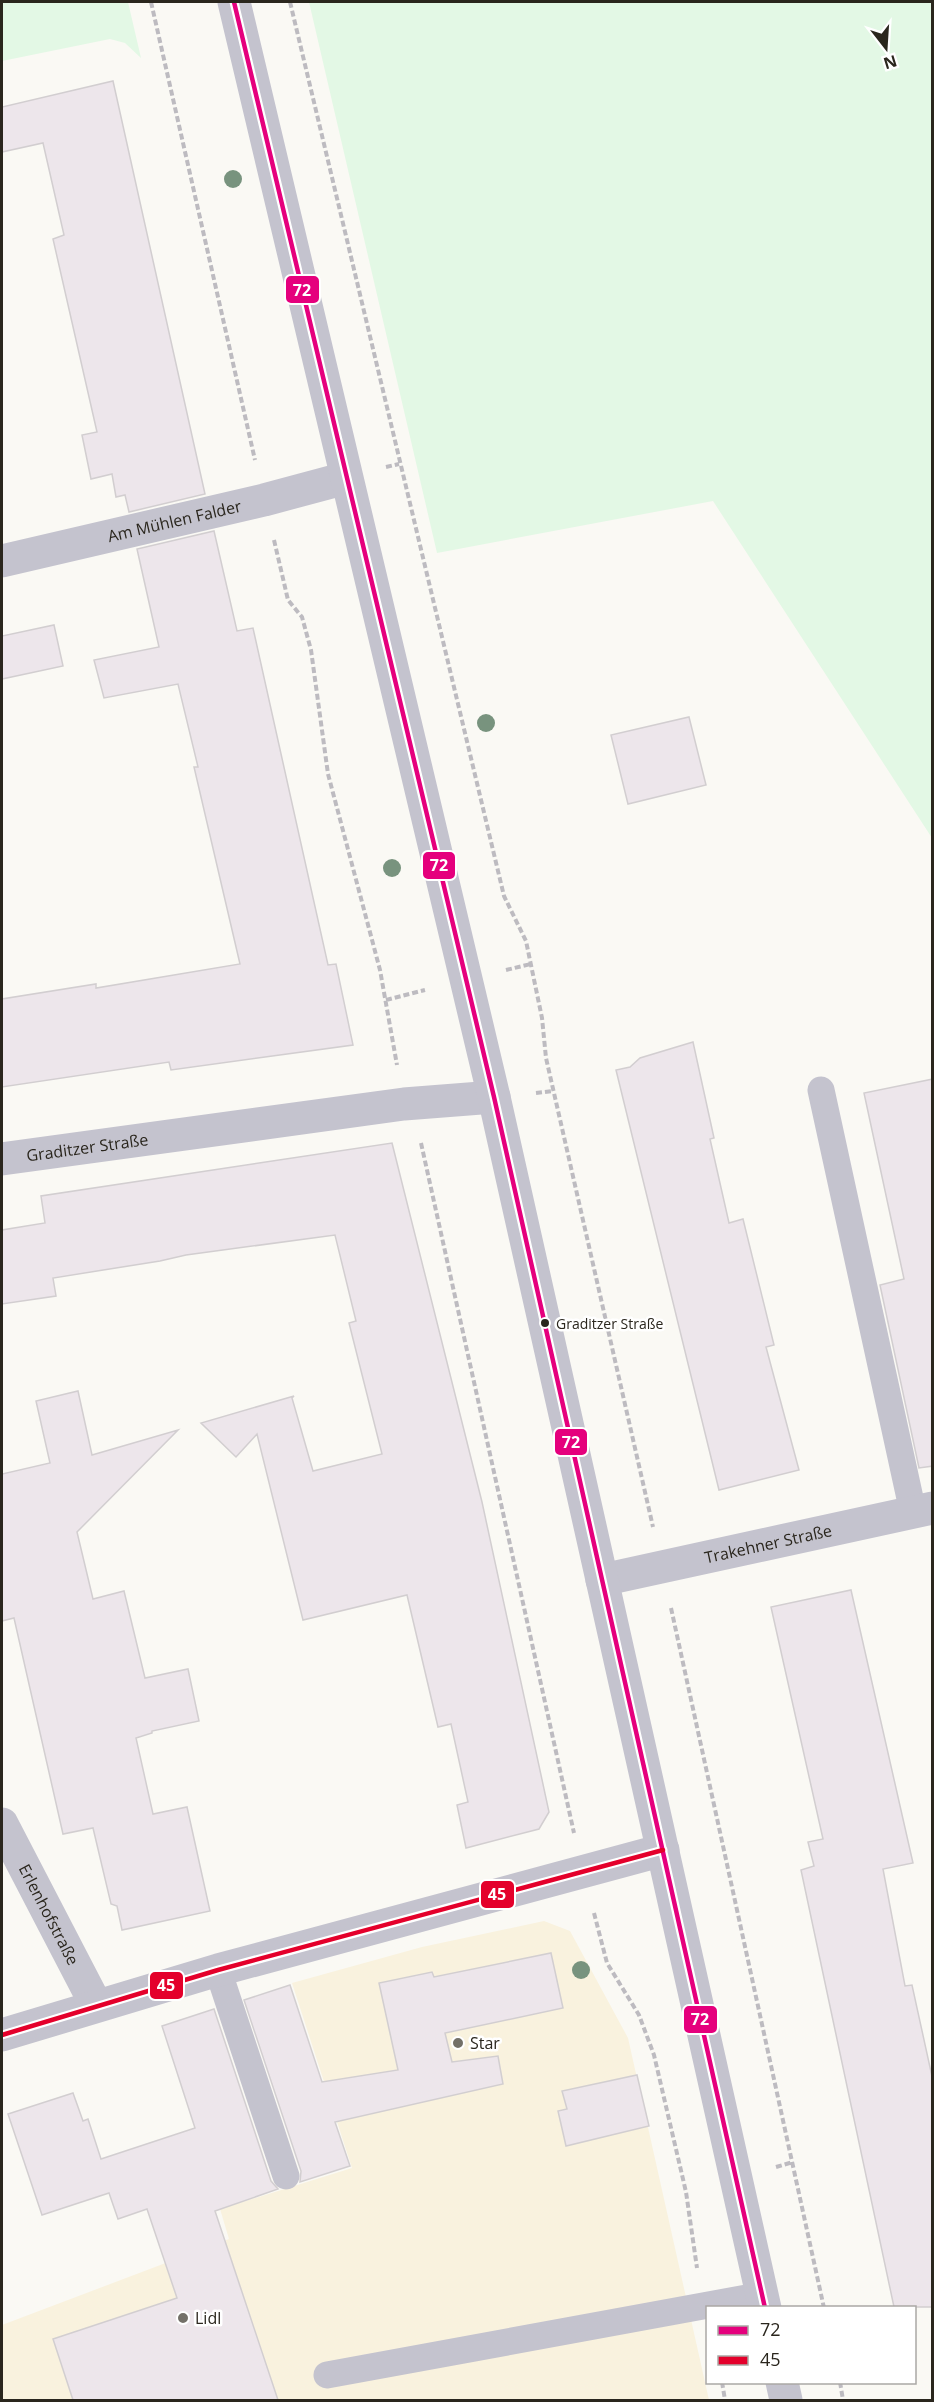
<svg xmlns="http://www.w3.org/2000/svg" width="934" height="2402" font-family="'Open Sans',sans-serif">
<rect width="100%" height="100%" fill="#faf9f4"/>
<path fill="#f9f2de" d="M 544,1921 L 570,1931 L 628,2038 L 709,2400 L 2,2400 L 2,2325 L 229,2239 L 220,2209 L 352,2168 L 292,1983 L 422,1947 Z"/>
<path fill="#e3f8e5" d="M 2,2 L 128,2 L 141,58 L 125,43 L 110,39 L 2,61 Z
M 309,2 L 932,2 L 932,838 L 713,501 L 437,553 Z"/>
<path fill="#ede6eb" stroke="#d2ced0" stroke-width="1.5" d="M 113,81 L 205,494 L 129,512 L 125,495 L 116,497 L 112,474 L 91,479 L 82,435 L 97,432 L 53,239 L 64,235 L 43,143 L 2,152 L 2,107 Z
M 214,531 L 237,631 L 253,628 L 328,965 L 336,964 L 353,1045 L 171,1070 L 169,1062 L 2,1087 L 2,999 L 96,984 L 96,988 L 240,964 L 194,767 L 198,767 L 178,684 L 104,698 L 94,660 L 159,647 L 137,549 Z
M 54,625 L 63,666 L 2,679 L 2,636 Z
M 689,717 L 706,785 L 628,804 L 611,735 Z
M 693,1042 L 714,1138 L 710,1139 L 729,1223 L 743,1219 L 774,1345 L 766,1347 L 799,1470 L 719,1490 L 616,1070 L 630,1067 L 640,1058 Z
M 933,1079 L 933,1466 L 919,1468 L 880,1285 L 904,1279 L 864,1093 Z
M 392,1143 L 482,1502 L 549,1812 L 539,1829 L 466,1848 L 457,1805 L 468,1802 L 451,1724 L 438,1727 L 407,1595 L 303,1620 L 257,1434 L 236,1457 L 201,1423 L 294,1396 L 292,1398 L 313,1471 L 382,1454 L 349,1323 L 356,1321 L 335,1235 L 186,1255 L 160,1261 L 53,1278 L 56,1296 L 2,1304 L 2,1230 L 45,1223 L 41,1196 Z
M 78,1391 L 92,1455 L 178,1430 L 77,1532 L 93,1599 L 124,1591 L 145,1678 L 188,1669 L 199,1721 L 152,1731 L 152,1733 L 136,1738 L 153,1814 L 187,1807 L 210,1911 L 122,1930 L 117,1906 L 111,1904 L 93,1828 L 63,1834 L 14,1618 L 2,1621 L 2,1474 L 50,1463 L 36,1401 Z
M 851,1590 L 913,1863 L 883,1869 L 905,1986 L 912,1985 L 933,2081 L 933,2307 L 894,2307 L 801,1870 L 814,1866 L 808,1842 L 823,1839 L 771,1607 Z
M 551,1953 L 563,2008 L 445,2033 L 452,2062 L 498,2056 L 503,2084 L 335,2122 L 350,2166 L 300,2182 L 301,2171 L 244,2000 L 290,1985 L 322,2082 L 398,2070 L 379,1983 L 432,1972 L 434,1977 Z
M 214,2009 L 271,2181 L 278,2189 L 215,2211 L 278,2400 L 73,2400 L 53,2339 L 177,2298 L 147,2209 L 118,2219 L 109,2193 L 42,2215 L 8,2114 L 73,2093 L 83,2121 L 88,2119 L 101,2159 L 195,2128 L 162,2026 Z
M 637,2075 L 649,2126 L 566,2146 L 558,2111 L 567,2109 L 562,2091 Z"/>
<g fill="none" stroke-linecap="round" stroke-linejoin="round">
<path stroke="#bdbbc0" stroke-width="4" stroke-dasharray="6 3" stroke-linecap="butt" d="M 151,2 L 255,460
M 290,2 L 504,896 L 526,941 L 542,1018 L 546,1058 L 653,1527
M 386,467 L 399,464
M 274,540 L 288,600 L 302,617 L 311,650 L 328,774 L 380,970 L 397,1065
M 506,970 L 531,964
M 386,1000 L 425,990
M 536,1093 L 553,1091
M 421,1143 L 574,1833
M 671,1608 L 824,2308
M 594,1913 L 607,1963 L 639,2015 L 654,2055 L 686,2192 L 697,2268
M 776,2167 L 793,2162
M 722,2382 L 725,2400
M 840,2382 L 843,2400"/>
<path stroke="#c4c3ce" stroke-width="27" d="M 821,1090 L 913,1512
M 218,1970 L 286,2176
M 327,2375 L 763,2295"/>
<g stroke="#c4c3ce" stroke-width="33">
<path id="s1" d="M 2,561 L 264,500 L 346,478"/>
<path id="s2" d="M 2,1159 L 404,1104 L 494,1097"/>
<path id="s3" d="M 602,1580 L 932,1508"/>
<path id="s4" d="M 2,1824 L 96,2005"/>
<path d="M 2,2035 L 218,1970 L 663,1850"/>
</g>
<path stroke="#c4c3ce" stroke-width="33" d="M 234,2 L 494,1097 L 765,2308
M 782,2382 L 786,2400"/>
<defs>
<path id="bus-1" d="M 234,2 L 494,1097 L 765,2308"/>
<path id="bus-2" d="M 2,2035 L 218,1970 L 663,1850"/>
</defs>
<use href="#bus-1" stroke="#fff" stroke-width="9"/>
<use href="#bus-2" stroke="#fff" stroke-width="9"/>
<use href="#bus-1" stroke="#e5007d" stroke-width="4.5"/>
<use href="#bus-2" stroke="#e4002b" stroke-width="4.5"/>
</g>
<g fill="#78937e">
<circle cx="233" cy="179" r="9"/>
<circle cx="486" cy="723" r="9"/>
<circle cx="392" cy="868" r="9"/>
<circle cx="581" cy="1970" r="9"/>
</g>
<circle fill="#2a261d" stroke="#fff" stroke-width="2" cx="545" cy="1323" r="5"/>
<g fill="#737068" stroke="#fff" stroke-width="2">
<circle cx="458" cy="2043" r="6"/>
<circle cx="183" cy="2318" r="6"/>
</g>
<g text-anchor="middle" stroke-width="5" stroke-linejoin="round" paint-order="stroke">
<g font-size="14" fill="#2a261d" stroke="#fff" text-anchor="start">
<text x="556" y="1329">Graditzer Straße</text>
</g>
<g font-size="16" fill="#2a261d" stroke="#fff">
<text dy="6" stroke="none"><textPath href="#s1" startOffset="177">Am Mühlen Falder</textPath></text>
<text dy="6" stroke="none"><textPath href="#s2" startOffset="86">Graditzer Straße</textPath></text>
<text dy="6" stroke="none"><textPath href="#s3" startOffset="170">Trakehner Straße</textPath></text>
<text dy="6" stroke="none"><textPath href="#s4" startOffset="102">Erlenhofstraße</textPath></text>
</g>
<g font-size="16" fill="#2a261d" stroke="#fff" text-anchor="start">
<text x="470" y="2049">Star</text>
<text x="195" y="2324">Lidl</text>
</g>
</g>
<g stroke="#fff" stroke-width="2">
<rect x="285" y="275" width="35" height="29" rx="6" fill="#e5007d"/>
<rect x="422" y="851" width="34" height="29" rx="6" fill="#e5007d"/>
<rect x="554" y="1428" width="34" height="28" rx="6" fill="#e5007d"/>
<rect x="480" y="1880" width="35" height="29" rx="6" fill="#e4002b"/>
<rect x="149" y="1971" width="35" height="29" rx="6" fill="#e4002b"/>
<rect x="683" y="2005" width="35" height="29" rx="6" fill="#e5007d"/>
</g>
<g font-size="16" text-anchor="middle" font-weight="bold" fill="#fff">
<text x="302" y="296">72</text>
<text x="439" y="871">72</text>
<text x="571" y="1448">72</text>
<text x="497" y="1900">45</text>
<text x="166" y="1991">45</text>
<text x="700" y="2025">72</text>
</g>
<rect width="934" height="2402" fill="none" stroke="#2a261d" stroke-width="6"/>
<rect x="706" y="2306" width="210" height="78" fill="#ffffff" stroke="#aaa8a5" stroke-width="1.5"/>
<rect x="718" y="2326" width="30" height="9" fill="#e5007d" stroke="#aaa8a5" stroke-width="1.5"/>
<text x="760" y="2336" font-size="18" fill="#2a261d">72</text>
<rect x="718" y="2356" width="30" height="9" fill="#e4002b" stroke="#aaa8a5" stroke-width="1.5"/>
<text x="760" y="2366" font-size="18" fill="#2a261d">45</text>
<g transform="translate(886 48) rotate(163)" stroke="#ffffff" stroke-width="4.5" paint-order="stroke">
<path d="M0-4.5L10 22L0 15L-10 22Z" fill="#2a261d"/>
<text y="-9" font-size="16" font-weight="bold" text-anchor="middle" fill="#2a261d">N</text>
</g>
</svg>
